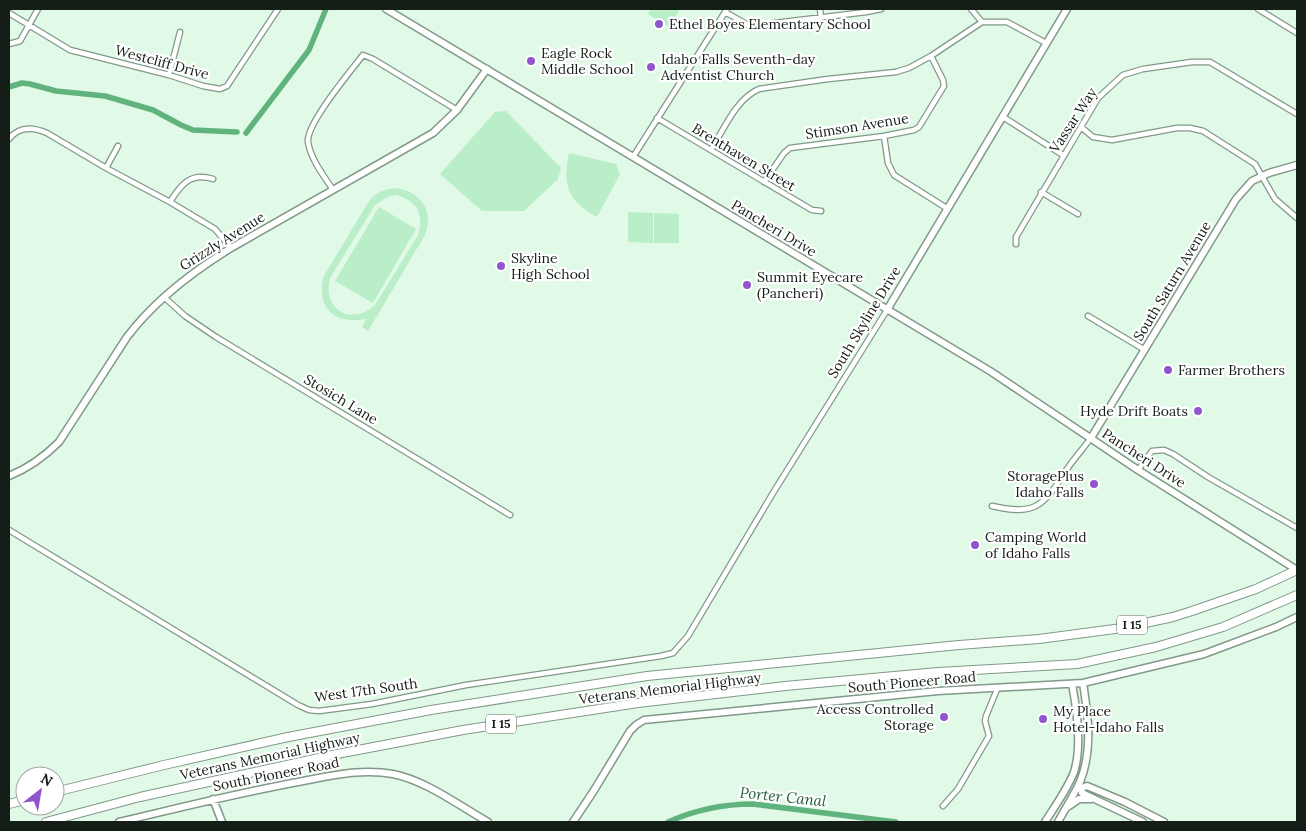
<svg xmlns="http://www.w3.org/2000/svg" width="1306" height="831" font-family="Lora,serif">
<rect width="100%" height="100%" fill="#e1f9e7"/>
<path fill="#b9eec8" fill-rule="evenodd" d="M 651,9 L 680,9 L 669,27 L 648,14 Z
M 506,111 L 561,168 L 558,179 L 524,211 L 482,211 L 440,174 L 495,112 Z
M 569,153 L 616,164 L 620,174 L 597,217 C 568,201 562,185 569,153 Z
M 397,188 C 422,193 434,211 425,235 L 368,331 L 362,327 L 366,319 C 335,325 315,308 324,276 L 369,201 C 377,192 384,189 397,188 ZM 397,195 C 418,202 424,214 418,235 L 375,305 C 351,327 322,309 330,278 L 375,205 L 389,196 Z
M 379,207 L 416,229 L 373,303 L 335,281 Z
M 628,212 L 653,213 L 653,243 L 628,242 Z
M 654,213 L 679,214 L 679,243 L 654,243 Z"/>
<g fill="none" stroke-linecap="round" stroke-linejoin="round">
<path stroke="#61b37d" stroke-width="5.5" d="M 9,87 L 22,83 L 30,84 L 56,91 L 105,96 L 153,110 L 181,125 L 193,130 L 237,132
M 246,133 L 309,50 L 326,9
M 668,822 C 695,810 724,804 753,804 L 896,822"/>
<defs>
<path id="street" d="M 820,9 L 821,18
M 971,9 L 982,22 L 1007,22 L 1046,43
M 1258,9 L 1297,33
M 725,12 L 748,25 L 758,25 L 866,12 L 881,9
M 9,13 L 70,50 L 169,75 L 203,86 L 220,89 L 227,86 L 278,9
M 9,44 L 20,41 L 38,9
M 169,75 L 180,32
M 1003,117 L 1063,155
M 657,118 L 812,210 L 821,211
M 1081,127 L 1093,137 L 1112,140 L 1177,128 L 1190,128 L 1203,131 L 1255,164 L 1275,199 L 1297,218
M 884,136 L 888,163 L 894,175 L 948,209
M 9,139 C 19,126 33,127 47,133 L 106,168 L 170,202 L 215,229 L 231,248
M 711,150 C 724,129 736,99 759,89 L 828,79 L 896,72 L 909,68 L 931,56 L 982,22
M 633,157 L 727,9
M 106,168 L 118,146
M 764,182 L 784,153 L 790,148 L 884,136 L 914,130 L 919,127 L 944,86 L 943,80 L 931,56
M 333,190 C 324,176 311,160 308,142 C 306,124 350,72 363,55 L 373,59 L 457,110
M 1041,192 L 1078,214
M 170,202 C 181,184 191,172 213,179
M 1016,244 L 1016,237 L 1098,98 L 1123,75 L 1143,69 L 1192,62 L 1210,62 L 1297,114
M 164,297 L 185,316 L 216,337 L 510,515
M 1088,316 L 1145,350
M 1138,470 L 1152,451 L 1164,450 L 1173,454 L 1208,477 L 1297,528
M 992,506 C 1031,515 1042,509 1063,475 C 1071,462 1082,450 1091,438
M 9,530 L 298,705 L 309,710 L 319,711 L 372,704 L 466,685 L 661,656 L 673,653 L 688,636 L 773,493 L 887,310
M 943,806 L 958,789 L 989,736 L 985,721 L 986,716 L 998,687"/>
<path id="secondary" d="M 386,9 L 990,371 L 1138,470 L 1297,570
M 887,310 L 1067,9
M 1091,438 L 1236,199 L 1252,181 L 1269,173 L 1297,165
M 9,476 C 29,468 44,457 59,442 L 127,337 C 155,300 192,272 231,248 L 433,133 L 457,110 L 487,69
M 1078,786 L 1081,788 L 1082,793 L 1143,822
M 1081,788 L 1087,786 L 1125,802 L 1164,822
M 213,799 L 222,822
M 1069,806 L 1079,799 L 1091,799
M 119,822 C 179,808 238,793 298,782 C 330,776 361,768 393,774 C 427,781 458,805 488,822
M 573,822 L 593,792 L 630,731 L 636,725 L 644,720 L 938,691 L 1083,683 L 1204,654 L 1276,627 L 1297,617
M 1045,822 C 1055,806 1067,790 1074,772 C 1082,747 1077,710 1072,684
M 1058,822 C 1065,809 1074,795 1080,782 C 1093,750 1088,715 1083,683"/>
<path id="highway" d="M 55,792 L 164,765 L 288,737 L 431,710 L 647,676 L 959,645 L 1039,639 L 1122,628 L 1173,617 L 1192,611 L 1256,589 L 1297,570
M 9,804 L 25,800
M 46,822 L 140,797 L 337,754 L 463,730 L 638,703 L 785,686 L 938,672 L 1077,664 L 1156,647 L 1223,627 L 1297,595"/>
</defs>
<use href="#street" stroke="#829888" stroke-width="7"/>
<use href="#secondary" stroke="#829888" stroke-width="9"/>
<use href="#highway" stroke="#829888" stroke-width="10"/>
<use href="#street" stroke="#fff" stroke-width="4.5"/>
<use href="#secondary" stroke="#fff" stroke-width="6"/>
<use href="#highway" stroke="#fff" stroke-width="8"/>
</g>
<g fill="#8f55cc" stroke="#fff" stroke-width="2">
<circle cx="659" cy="24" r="5"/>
<circle cx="531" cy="61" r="5"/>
<circle cx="651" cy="67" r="5"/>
<circle cx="501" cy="266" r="5"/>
<circle cx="747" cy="285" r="5"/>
<circle cx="1168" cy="370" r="5"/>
<circle cx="1198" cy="411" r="5"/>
<circle cx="1094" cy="484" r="5"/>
<circle cx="975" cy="545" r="5"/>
<circle cx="944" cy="717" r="5"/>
<circle cx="1043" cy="719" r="5"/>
</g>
<g text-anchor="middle" stroke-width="4.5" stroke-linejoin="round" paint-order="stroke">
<g fill="#fff" stroke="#5a615c" stroke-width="1">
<rect x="1117" y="615.5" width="30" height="19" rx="4"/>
<rect x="486" y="714.5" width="30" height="19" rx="4"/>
</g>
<g font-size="12" font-weight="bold" fill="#141d16">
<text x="1132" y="629">I 15</text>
<text x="501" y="728">I 15</text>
</g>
<g font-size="14" fill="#141d16" stroke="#fff" text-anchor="start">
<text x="669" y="29">Ethel Boyes Elementary School</text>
<text x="541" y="58">Eagle Rock<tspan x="541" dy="16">Middle School</tspan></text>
<text x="661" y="64">Idaho Falls Seventh-day<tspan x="661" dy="16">Adventist Church</tspan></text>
<text x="511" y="263">Skyline<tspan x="511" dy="16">High School</tspan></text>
<text x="757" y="282">Summit Eyecare<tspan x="757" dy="16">(Pancheri)</tspan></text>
<text x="1178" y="375">Farmer Brothers</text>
<text x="1188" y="416" text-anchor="end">Hyde Drift Boats</text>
<text x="1084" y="481" text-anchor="end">StoragePlus<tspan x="1084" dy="16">Idaho Falls</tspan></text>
<text x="985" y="542">Camping World<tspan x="985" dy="16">of Idaho Falls</tspan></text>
<text x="934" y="714" text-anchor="end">Access Controlled<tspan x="934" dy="16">Storage</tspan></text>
<text x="1053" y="716">My Place<tspan x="1053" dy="16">Hotel-Idaho Falls</tspan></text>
</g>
<g font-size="14" fill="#141d16" stroke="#fff">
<text transform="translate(162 62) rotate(15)" y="5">Westcliff Drive</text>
<text transform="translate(1073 120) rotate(-57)" y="5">Vassar Way</text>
<text transform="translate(857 126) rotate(-9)" y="5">Stimson Avenue</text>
<text transform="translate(744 157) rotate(31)" y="5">Brenthaven Street</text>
<text transform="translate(774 228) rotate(31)" y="5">Pancheri Drive</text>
<text transform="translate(222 241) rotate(-32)" y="5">Grizzly Avenue</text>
<text transform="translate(1172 281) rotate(-59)" y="5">South Saturn Avenue</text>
<text transform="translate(864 322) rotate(-59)" y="5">South Skyline Drive</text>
<text transform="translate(341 399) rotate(31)" y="5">Stosich Lane</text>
<text transform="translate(1144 458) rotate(33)" y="5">Pancheri Drive</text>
<text transform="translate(912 682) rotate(-5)" y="5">South Pioneer Road</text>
<text transform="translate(670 688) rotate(-7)" y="5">Veterans Memorial Highway</text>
<text transform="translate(366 690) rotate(-8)" y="5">West 17th South</text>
<text transform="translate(270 756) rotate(-12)" y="5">Veterans Memorial Highway</text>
<text transform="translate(276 774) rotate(-11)" y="5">South Pioneer Road</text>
</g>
<g font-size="15" font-style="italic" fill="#225d39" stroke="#fff">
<text transform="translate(783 797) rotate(6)" y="5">Porter Canal</text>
</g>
</g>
<rect width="1306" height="831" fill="none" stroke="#141d16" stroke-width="20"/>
<g transform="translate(40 791) rotate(31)"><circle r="24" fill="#ffffff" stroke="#a1a5a2"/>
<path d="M0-4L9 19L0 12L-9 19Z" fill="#8f55cc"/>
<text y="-8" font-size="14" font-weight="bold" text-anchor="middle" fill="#141d16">N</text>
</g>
</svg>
